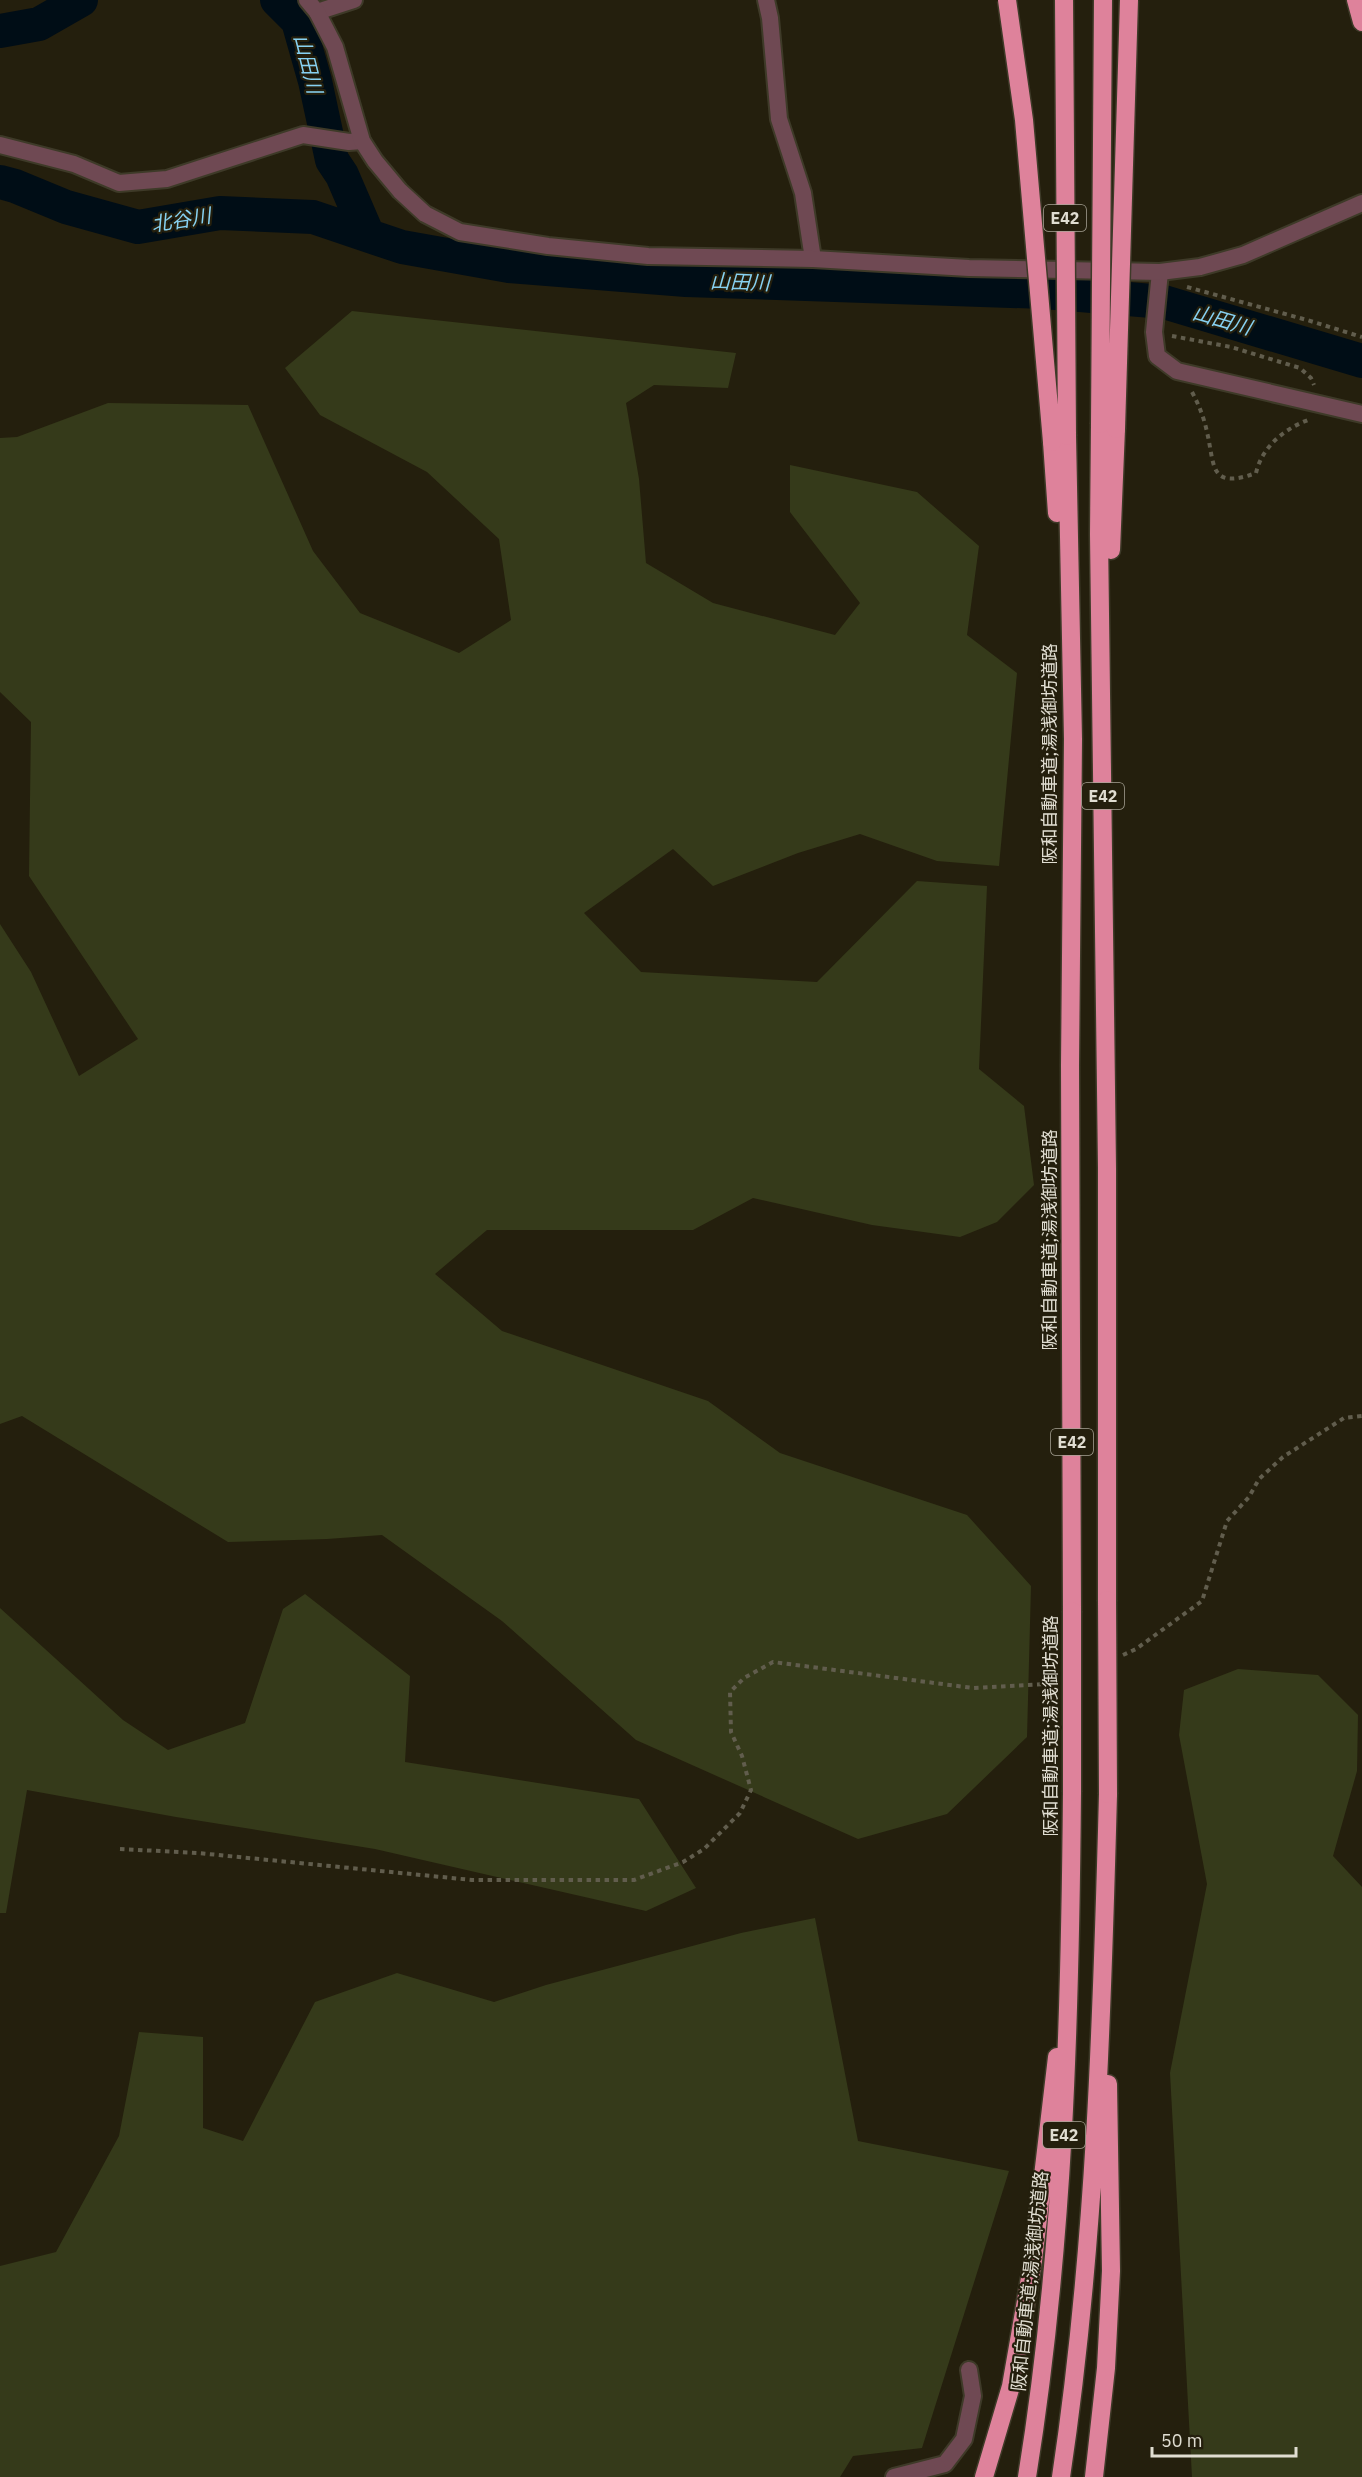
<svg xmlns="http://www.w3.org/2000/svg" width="1362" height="2477" font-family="'IBM Plex Sans','Noto Sans JP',sans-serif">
<rect width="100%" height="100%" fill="#241f0d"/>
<path fill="#353a1a" d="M 352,311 L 736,353 L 728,388 L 654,385 L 626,403 L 639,479 L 646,563 L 713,603 L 835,635 L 860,603 L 790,512 L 790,465 L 917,492 L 979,546 L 967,635 L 1017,673 L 999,866 L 937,861 L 860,834 L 798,853 L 713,886 L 673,849 L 584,913 L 641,972 L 817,982 L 917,881 L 987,886 L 979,1069 L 1024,1106 L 1034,1185 L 997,1222 L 960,1237 L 872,1225 L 753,1198 L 693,1230 L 487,1230 L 435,1274 L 502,1331 L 708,1401 L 780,1453 L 967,1515 L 1031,1586 L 1027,1737 L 947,1814 L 858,1839 L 636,1740 L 502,1621 L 382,1535 L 327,1539 L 228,1542 L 22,1416 L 0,1424 L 0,924 L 31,972 L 79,1076 L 138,1039 L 29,876 L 31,722 L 0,692 L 0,438 L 17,437 L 108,403 L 248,405 L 313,551 L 360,613 L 459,653 L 511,620 L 499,539 L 427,472 L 320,415 L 285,368 Z
M 305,1594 L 410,1676 L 405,1762 L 639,1799 L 696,1888 L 646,1911 L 375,1849 L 176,1817 L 27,1790 L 6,1913 L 0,1913 L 0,1608 L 123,1720 L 168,1750 L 245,1723 L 283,1609 Z
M 1238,1669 L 1318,1675 L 1358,1715 L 1357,1771 L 1333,1856 L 1362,1887 L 1362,2477 L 1192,2477 L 1170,2073 L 1207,1884 L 1179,1735 L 1184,1690 Z
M 815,1918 L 858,2141 L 1009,2171 L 922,2448 L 853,2456 L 840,2477 L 0,2477 L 0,2266 L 56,2252 L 119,2136 L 139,2032 L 203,2037 L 203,2128 L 243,2141 L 315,2002 L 397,1973 L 494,2002 L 546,1985 L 741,1933 Z"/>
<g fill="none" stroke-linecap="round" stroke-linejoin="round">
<path stroke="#000d16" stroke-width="34" d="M 277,0 L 298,21 L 315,81 L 332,160 L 342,175 L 367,233
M 0,31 L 39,24 L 81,0
M 0,182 L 15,186 L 66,207 L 138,227 L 220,213 L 313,217 L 402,247 L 509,266 L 686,280 L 1044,292 L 1164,302 L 1362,361"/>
<defs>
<path id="minor" d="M 766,0 L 770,18 L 779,119 L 803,193 L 813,259
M 317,12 L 354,0
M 0,145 L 74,164 L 119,183 L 167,179 L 303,135 L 349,142 L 362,141
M 1160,272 L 1154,332 L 1157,356 L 1177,371 L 1362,414
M 894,2477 L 945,2464 L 964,2439 L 973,2396 L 969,2370"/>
<path id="tertiary" d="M 307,0 L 317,12 L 335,47 L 362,141 L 375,161 L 400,191 L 425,214 L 460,232 L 548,246 L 648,256 L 813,259 L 969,268 L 1160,272 L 1200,267 L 1243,255 L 1362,203"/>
<path id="motorway" d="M 1356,0 L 1362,22
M 1100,424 L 1099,534 L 1107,1168 L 1107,1600
M 1067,436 L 1073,739 L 1070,1066 L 1072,1611
M 1052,442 L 1057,513
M 1111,550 L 1116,429
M 984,2477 L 1011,2386 L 1033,2261 L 1057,2057
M 1027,2477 C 1064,2248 1070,2023 1072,1792
M 1061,2477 C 1095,2251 1102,2022 1108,1794
M 1094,2477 L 1106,2368 L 1111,2271 L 1108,2084"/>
</defs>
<use href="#minor" stroke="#3e3a28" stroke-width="20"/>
<use href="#tertiary" stroke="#3e3a28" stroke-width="20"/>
<use href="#motorway" stroke="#3e3a28" stroke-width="21"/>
<path stroke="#615d4d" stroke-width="4" stroke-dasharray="4.5 4.5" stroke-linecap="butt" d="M 1187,287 L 1307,320 L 1362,337
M 1172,336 L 1231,347 L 1300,368 L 1311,378 L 1314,385
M 1192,392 C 1199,405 1204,418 1207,432 C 1215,466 1209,490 1256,473 C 1262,447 1284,429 1308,420
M 1123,1655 L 1136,1649 L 1202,1601 L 1227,1521 L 1249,1497 L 1259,1479 L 1283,1457 L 1344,1418 L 1362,1416
M 120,1849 L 198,1853 L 472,1880 L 634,1880 L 683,1862 L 704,1849 L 740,1813 L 751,1790 L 742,1756 L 731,1732 L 730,1692 L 744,1678 L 773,1662 L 973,1688 L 1047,1684 L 1055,1679"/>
<use href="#minor" stroke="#6f4953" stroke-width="16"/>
<use href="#tertiary" stroke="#6f4953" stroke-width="16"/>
<use href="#motorway" stroke="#de829b" stroke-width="18"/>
<defs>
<path id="motorway-bridge" d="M 1007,0 L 1024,120 L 1052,442
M 1064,0 L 1067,436
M 1100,424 L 1103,0
M 1116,429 L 1129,0
M 1107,1600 L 1108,1794
M 1072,1611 L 1072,1792"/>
</defs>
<use href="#motorway-bridge" stroke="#3e3a28" stroke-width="21" stroke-linecap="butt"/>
<use href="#motorway-bridge" stroke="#de829b" stroke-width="18"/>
</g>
<g text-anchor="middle" stroke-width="4.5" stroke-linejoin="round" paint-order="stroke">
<g fill="#241f0d" stroke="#a8a496" stroke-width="1.5">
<rect x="1044" y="205" width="42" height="26" rx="4.5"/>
<rect x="1082" y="783" width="42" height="26" rx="4.5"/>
<rect x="1051" y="1429" width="42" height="26" rx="4.5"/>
<rect x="1043" y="2122" width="42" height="26" rx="4.5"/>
</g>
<g font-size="16" font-weight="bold" fill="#e0ddd1">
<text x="1065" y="224">E42</text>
<text x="1103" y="802">E42</text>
<text x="1072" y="1448">E42</text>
<text x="1064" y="2141">E42</text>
</g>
<g font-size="18" fill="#e0ddd1" stroke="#241f0d">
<text transform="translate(1050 754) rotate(-90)" y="6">阪和自動車道;湯浅御坊道路</text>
<text transform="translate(1050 1240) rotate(-90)" y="6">阪和自動車道;湯浅御坊道路</text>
<text transform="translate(1051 1726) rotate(-90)" y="6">阪和自動車道;湯浅御坊道路</text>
<text transform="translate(1030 2281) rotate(-84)" y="6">阪和自動車道;湯浅御坊道路</text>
</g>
<g font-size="20" font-style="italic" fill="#87d1f1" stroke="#241f0d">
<text transform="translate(308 64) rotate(76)" y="7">山田川</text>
<text transform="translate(181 220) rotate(-9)" y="7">北谷川</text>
<text transform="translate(740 282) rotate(2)" y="7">山田川</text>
<text transform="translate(1222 320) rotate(16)" y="7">山田川</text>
</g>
</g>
<path d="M1152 2447v9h144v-9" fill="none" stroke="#e0ddd1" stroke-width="3"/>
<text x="1161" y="2447" font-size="18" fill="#e0ddd1" stroke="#241f0d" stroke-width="4.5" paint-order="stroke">50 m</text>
</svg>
